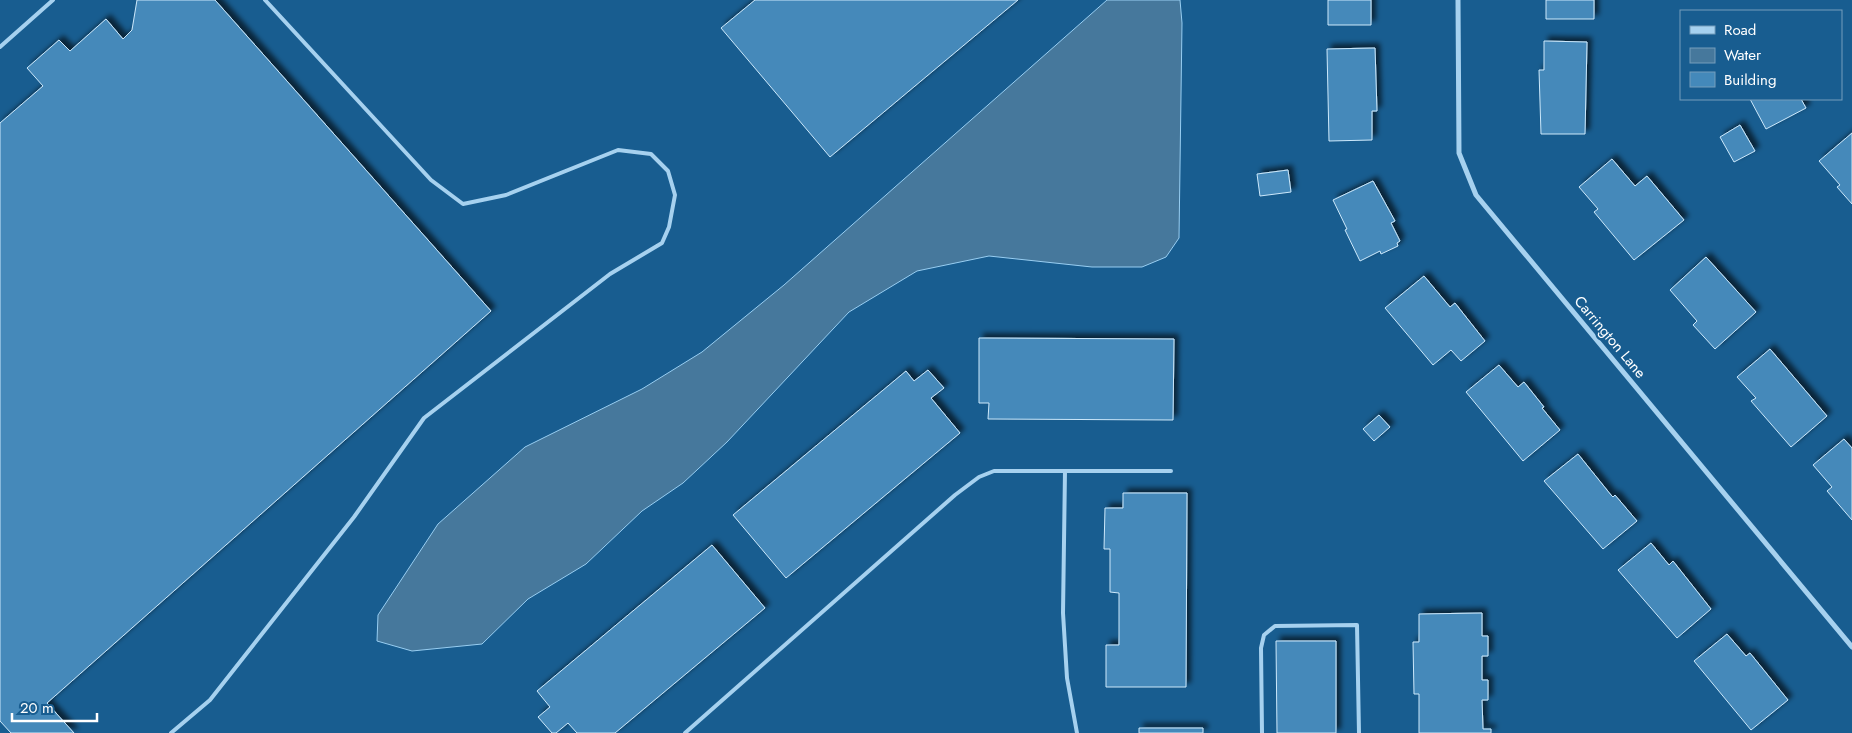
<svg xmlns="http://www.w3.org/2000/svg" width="1852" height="733" font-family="Jost,sans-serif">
<defs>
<filter id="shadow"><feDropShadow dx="4.5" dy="-4.5" stdDeviation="2.5" flood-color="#0009"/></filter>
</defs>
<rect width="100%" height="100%" fill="#185d90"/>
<path fill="#46789c" stroke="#98cef2" d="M 1107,0 L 1180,0 L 1182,23 L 1179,238 L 1166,257 L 1142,267 L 1092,267 L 989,256 L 917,271 L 849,312 L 727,442 L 683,483 L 642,511 L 586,564 L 528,599 L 482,644 L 412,651 L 377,641 L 378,615 L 438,524 L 525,447 L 642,389 L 702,352 L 784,285 Z"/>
<path fill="#4489ba" stroke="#cce8fb" filter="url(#shadow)" d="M 137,0 L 215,0 L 491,311 L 47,703 L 74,733 L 11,733 L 0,721 L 0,123 L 43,86 L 27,68 L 59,40 L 70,51 L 106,19 L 123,39 L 132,30 Z
M 755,0 L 1018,0 L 830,157 L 721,28 Z
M 1328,0 L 1371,0 L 1371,25 L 1328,25 Z
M 1546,0 L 1594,0 L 1594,19 L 1546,19 Z
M 1544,41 L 1587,42 L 1585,134 L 1541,134 L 1539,70 L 1544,70 Z
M 1375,48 L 1377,111 L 1372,111 L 1372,140 L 1329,141 L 1327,49 Z
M 1750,99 L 1801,99 L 1806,108 L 1766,129 Z
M 1740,125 L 1755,151 L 1734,162 L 1720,137 Z
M 1852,133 L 1852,204 L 1837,187 L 1840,185 L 1819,161 Z
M 1612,159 L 1635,186 L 1647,176 L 1684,220 L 1634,260 L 1594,212 L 1598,209 L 1579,187 Z
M 1288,170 L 1291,192 L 1260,196 L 1257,174 Z
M 1373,181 L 1395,221 L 1391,223 L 1400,241 L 1397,243 L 1398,246 L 1381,254 L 1380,251 L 1360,261 L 1345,230 L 1347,229 L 1333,200 Z
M 1706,257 L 1756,312 L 1715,349 L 1693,325 L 1697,321 L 1670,290 Z
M 1424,276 L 1450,307 L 1455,303 L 1485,341 L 1461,361 L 1451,350 L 1433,365 L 1385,308 Z
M 979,338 L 1174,339 L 1173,420 L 988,419 L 989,403 L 979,403 Z
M 1770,349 L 1827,416 L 1791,447 L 1751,401 L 1756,398 L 1737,377 Z
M 1499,365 L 1518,387 L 1524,382 L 1544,407 L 1542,408 L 1560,430 L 1523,461 L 1466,392 Z
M 928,370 L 944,388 L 931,398 L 960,433 L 786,578 L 733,515 L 906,371 L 914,381 Z
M 1379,415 L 1390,427 L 1374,441 L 1363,429 Z
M 1844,439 L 1852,448 L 1852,520 L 1827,491 L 1832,487 L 1813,465 Z
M 1578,454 L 1611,495 L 1613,497 L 1615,495 L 1637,521 L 1603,549 L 1544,481 Z
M 1123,493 L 1187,493 L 1186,687 L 1106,687 L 1106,645 L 1119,645 L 1119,593 L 1110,592 L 1110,549 L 1104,549 L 1105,508 L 1123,508 Z
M 1651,543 L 1669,565 L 1673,561 L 1711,609 L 1677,638 L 1618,570 Z
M 712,545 L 765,608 L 615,733 L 577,733 L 568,723 L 556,733 L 552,733 L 538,717 L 550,707 L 537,691 Z
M 1482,613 L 1482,636 L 1488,636 L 1488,656 L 1482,656 L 1482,680 L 1488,680 L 1488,700 L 1482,700 L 1483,729 L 1491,729 L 1491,733 L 1419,733 L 1419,694 L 1414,694 L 1413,642 L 1419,642 L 1419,614 Z
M 1727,634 L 1746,656 L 1750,653 L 1788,700 L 1751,730 L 1694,661 Z
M 1276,641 L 1336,641 L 1336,733 L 1277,733 Z
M 1139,728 L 1203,728 L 1203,733 L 1139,733 Z"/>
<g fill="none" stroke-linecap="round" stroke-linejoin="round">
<path stroke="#a6d1ef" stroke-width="4" d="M 0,47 L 53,0
M 1065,471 L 1063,613 L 1067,678 L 1077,733
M 171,733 L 210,700 L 354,517 L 424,418 L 610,274 L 662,243 L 669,227 L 675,195 L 668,171 L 651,154 L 618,150 L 506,195 L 463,204 L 431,180 L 265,0
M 685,733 L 955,495 L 979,477 L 994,471 L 1171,471
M 1262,733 L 1261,648 L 1264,635 L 1275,626 L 1357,625 L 1359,733"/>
<path stroke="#a6d1ef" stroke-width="5" d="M 1458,0 L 1459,153 L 1476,195 L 1852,647"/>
</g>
<g text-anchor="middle" stroke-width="4.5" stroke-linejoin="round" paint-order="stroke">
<g font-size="15" fill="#fff" stroke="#185d90">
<text transform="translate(1610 337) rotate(50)" y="5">Carrington Lane</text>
</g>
</g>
<rect x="1680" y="10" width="162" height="90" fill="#185d90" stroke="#749ebc"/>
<rect x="1690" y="26" width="25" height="8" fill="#a6d1ef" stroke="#749ebc"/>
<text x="1724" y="35" font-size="15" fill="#ffffff">Road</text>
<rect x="1690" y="48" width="25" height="15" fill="#46789c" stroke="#749ebc"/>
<text x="1724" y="60" font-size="15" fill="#ffffff">Water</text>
<rect x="1690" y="72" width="25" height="15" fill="#4489ba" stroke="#749ebc"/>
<text x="1724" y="85" font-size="15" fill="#ffffff">Building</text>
<path d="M12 713v8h85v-8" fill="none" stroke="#ffffff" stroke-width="2.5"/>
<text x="20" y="713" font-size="15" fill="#ffffff" stroke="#185d90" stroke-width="4" paint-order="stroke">20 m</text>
</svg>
